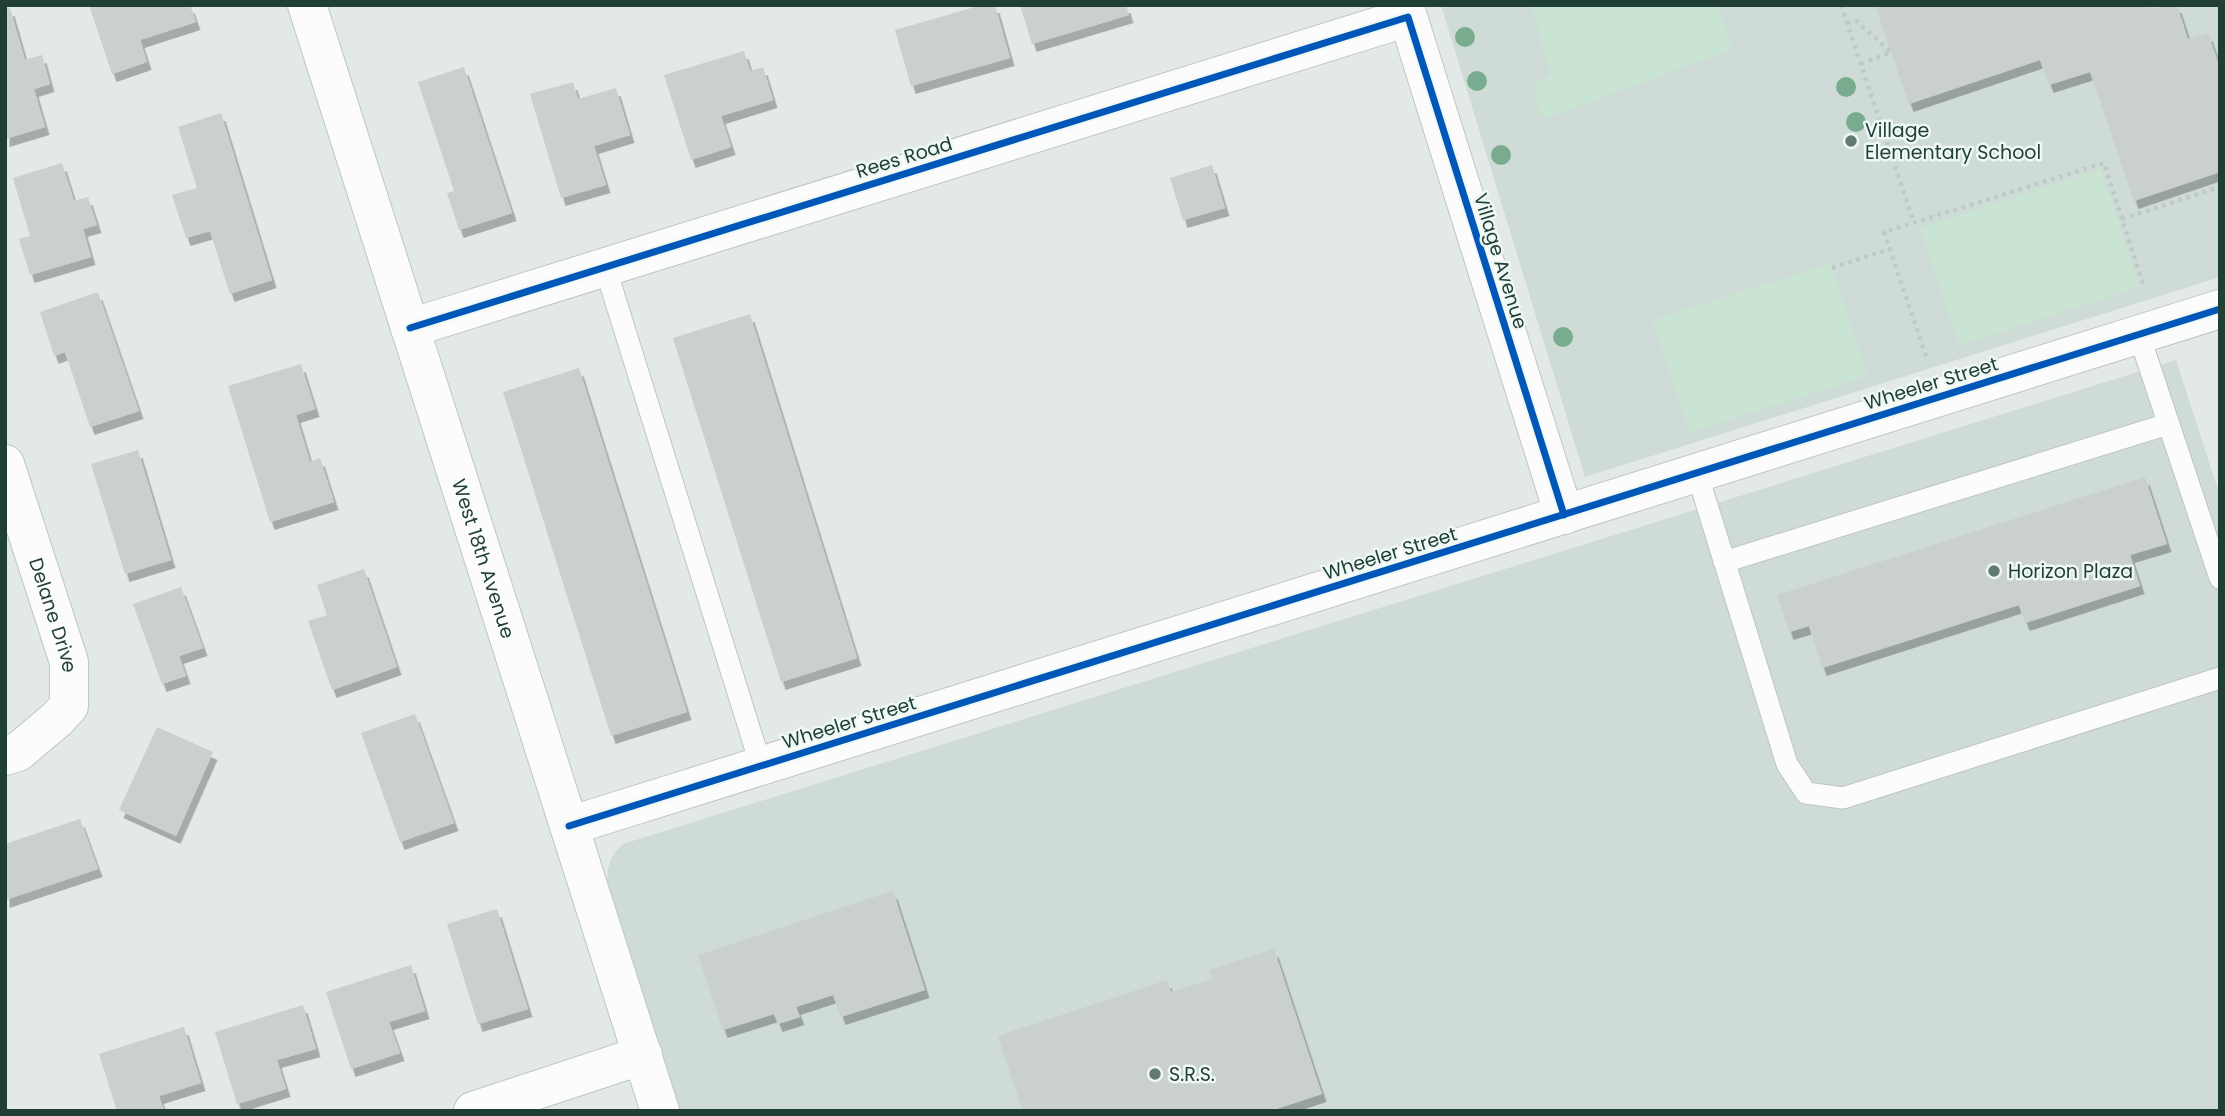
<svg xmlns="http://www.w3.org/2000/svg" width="2225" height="1116" font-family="Poppins,sans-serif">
<defs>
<filter id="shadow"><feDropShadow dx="4.5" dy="8" stdDeviation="0" flood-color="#0004"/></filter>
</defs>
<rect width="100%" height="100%" fill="#e2e9e6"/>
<path fill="#cfdbd6" d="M 1441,5 L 2220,5 L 2220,277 L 1585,477 Z
M 2176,360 L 2220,496 L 2220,1111 L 680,1111 L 607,881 L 608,869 L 611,859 L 616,851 L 623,844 Z"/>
<path fill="#c9e4d2" d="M 1531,5 L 1717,5 L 1733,49 L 1550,117 L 1540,116 L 1533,86 L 1551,75 Z
M 2101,169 L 2139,287 L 1959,346 L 1920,228 Z
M 1831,263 L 1867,376 L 1689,433 L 1653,320 Z"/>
<path fill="#c9d0cd" filter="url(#shadow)" d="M 89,5 L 190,5 L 196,22 L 140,40 L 147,62 L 112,74 Z
M 982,5 L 995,5 L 1010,58 L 911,86 L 895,30 Z
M 1020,5 L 1126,5 L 1129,15 L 1032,44 Z
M 1875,5 L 2149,5 L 2151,10 L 2163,5 L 2177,5 L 2188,39 L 2208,33 L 2220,68 L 2220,172 L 2134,201 L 2090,72 L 2049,85 L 2040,60 L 1909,104 Z
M 10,8 L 25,60 L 42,55 L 50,84 L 34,89 L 45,127 L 5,139 L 5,10 Z
M 744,51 L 750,71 L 763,67 L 773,100 L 721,116 L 731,147 L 691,160 L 664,75 Z
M 464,67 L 512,213 L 459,230 L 447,193 L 454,191 L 418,82 Z
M 573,82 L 578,99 L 616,88 L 630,135 L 594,146 L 606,185 L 561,198 L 530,94 Z
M 221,113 L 272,280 L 230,294 L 210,231 L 186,238 L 172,195 L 197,188 L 178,127 Z
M 62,163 L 74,201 L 88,197 L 97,225 L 83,229 L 91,257 L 30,275 L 19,239 L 30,236 L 13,178 Z
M 1212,165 L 1225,208 L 1183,220 L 1170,178 Z
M 98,292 L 139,411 L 90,427 L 65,352 L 54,356 L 40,312 Z
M 750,314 L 857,658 L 781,682 L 673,338 Z
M 301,364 L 315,409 L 296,415 L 310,462 L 320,458 L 334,502 L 270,522 L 228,386 Z
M 579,368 L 687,712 L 611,736 L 503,392 Z
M 138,450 L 171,560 L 125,574 L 91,464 Z
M 2145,477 L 2167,544 L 2130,555 L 2140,586 L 2025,623 L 2019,605 L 1822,668 L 1809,626 L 1789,632 L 1777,595 Z
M 364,569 L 397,667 L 332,690 L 308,621 L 327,615 L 317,585 Z
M 181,587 L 203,648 L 179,656 L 186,676 L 162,684 L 133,604 Z
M 415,714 L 454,823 L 400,842 L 361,733 Z
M 157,727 L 213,752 L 176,836 L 119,810 Z
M 80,819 L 98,869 L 5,900 L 5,844 Z
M 893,891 L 925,990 L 841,1017 L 833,995 L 796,1007 L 800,1017 L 778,1024 L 774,1014 L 723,1030 L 698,955 Z
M 497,909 L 528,1009 L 478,1024 L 447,924 Z
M 1274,949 L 1322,1094 L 1270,1111 L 1023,1111 L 998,1036 L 1167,980 L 1171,992 L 1212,979 L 1209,970 Z
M 411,965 L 425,1011 L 389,1022 L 400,1053 L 351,1069 L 326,992 Z
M 303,1005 L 316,1049 L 277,1060 L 286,1089 L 237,1104 L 215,1032 Z
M 184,1027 L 201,1083 L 159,1096 L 164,1111 L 117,1111 L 99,1054 Z"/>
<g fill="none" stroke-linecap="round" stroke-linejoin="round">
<defs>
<path id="lane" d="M 605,267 L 761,766
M 2139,335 L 2220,578
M 1697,473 L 1787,764 L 1806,793 L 1843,798 L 2220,678
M 1724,562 L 2168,424"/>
<g id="street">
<path d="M 410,328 L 1408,17 L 1564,515"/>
<path id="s1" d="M 5,464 L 69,662 L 69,706 L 57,719 L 18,752 L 5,756"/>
<path d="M 569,826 L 2220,309"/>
<path d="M 473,1111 L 643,1055"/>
</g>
<g id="secondary">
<path id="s2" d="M 307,5 L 660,1111"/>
</g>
</defs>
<use href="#lane" stroke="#bfc6c3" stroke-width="23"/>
<use href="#street" stroke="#bfc6c3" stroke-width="40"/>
<use href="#secondary" stroke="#bdc7c3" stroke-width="40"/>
<path stroke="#bfcac6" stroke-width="4.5" stroke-dasharray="3.5 5" stroke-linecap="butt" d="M 1841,5 L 1914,223
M 1847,23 L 1856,21 L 1891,52 L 1861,64
M 2122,219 L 2220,187
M 1832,268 L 1890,249
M 1926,356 L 1884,232 L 2104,163 L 2143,284"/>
<use href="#lane" stroke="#fbfcfb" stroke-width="21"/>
<use href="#street" stroke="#fbfcfb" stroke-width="38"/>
<use href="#secondary" stroke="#fbfcfb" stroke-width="38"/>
<defs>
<path id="cycleway" d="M 410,328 L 1408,17 L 1564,515
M 569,826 L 2220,309"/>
</defs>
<use href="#cycleway" stroke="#eff8f4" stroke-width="11"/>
<use href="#cycleway" stroke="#0057b8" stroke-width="7"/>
</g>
<g fill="#79ac8e">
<circle cx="1465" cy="37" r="10"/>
<circle cx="1477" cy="81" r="10"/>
<circle cx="1846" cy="87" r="10"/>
<circle cx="1856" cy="122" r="10"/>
<circle cx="1501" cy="155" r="10"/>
<circle cx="1563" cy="337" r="10"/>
</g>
<g fill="#637a74" stroke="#eff8f4" stroke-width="2.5">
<circle cx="1851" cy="141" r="7"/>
<circle cx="1994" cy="571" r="7"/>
<circle cx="1155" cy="1074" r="7"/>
</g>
<g text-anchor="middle" stroke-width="5" stroke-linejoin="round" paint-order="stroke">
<g font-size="19" fill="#1e3e36" stroke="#eff8f4" text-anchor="start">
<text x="1865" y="137">Village<tspan x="1865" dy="22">Elementary School</tspan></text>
<text x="2008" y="578">Horizon Plaza</text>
<text x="1169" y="1081">S.R.S.</text>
</g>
<g font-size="19" fill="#1e3e36" stroke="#eff8f4">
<text transform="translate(904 157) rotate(-17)" y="7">Rees Road</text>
<text transform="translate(1501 261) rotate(73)" y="7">Village Avenue</text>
<text transform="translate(1931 383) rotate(-17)" y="7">Wheeler Street</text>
<text transform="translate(1390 553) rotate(-17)" y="7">Wheeler Street</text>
<text dy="7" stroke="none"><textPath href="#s2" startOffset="581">West 18th Avenue</textPath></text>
<text dy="7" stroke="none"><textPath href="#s1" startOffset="159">Delane Drive</textPath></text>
<text transform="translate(849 722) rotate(-17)" y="7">Wheeler Street</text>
</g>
</g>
<rect width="2225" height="1116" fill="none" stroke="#1e3e36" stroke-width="14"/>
</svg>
